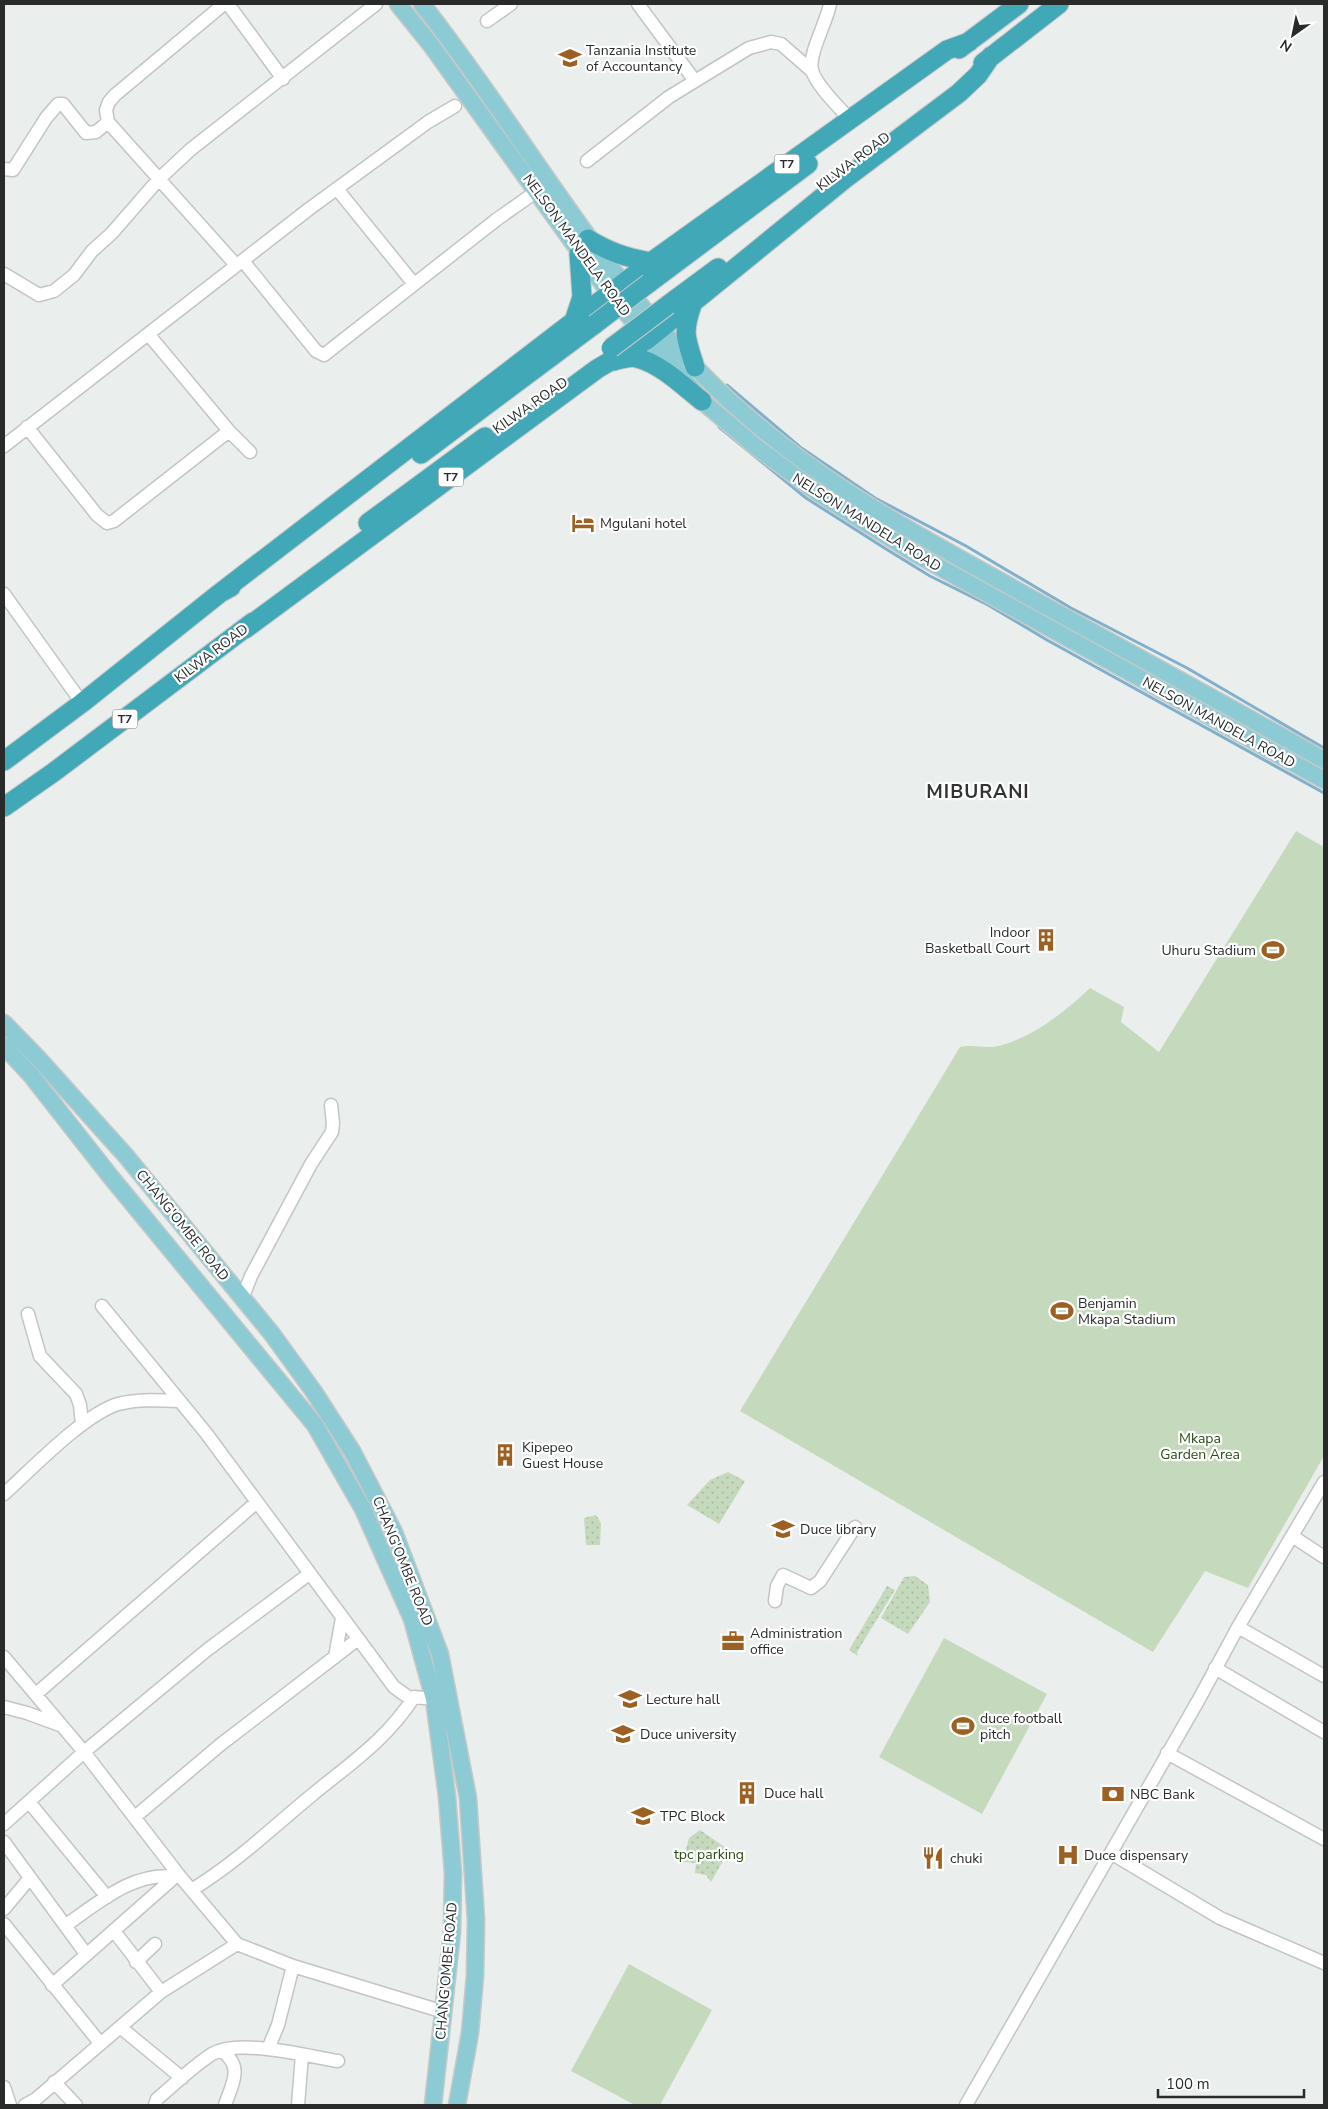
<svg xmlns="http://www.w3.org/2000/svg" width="1328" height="2109" font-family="'Nunito Sans',sans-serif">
<defs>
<pattern id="green-dots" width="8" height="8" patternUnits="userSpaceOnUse" patternTransform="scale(1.25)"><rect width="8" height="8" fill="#c5dabc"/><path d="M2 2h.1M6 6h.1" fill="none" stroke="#a9bba2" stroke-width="1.8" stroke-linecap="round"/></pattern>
</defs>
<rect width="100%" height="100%" fill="#eaeeed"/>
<path fill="url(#green-dots)" d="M 728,1472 L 745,1481 L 719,1524 L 687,1505 L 710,1480 Z
M 596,1515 L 601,1523 L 600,1545 L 586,1545 L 584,1518 Z
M 915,1576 L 928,1585 L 930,1602 L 908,1634 L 881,1618 L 904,1577 Z
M 887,1586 L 895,1590 L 857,1652 L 858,1656 L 849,1650 Z
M 700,1830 L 729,1850 L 711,1882 L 706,1875 L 695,1873 L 696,1863 L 683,1862 L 689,1838 Z"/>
<path fill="#c5dabc" d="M 1296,831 L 1324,847 L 1324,1456 L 1248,1588 L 1205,1571 L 1153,1652 L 740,1411 L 960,1047 C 973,1044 986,1049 999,1046 C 1033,1037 1065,1012 1090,988 L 1124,1007 L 1121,1022 L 1159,1052 Z
M 944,1638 L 1047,1694 L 982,1814 L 879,1757 Z
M 629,1964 L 712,2010 L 660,2105 L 635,2105 L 571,2071 Z"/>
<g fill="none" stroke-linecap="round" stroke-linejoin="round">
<path stroke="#80b0cc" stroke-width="3" d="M 727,385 L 800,447 L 875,498 L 966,546 L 1071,608 L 1187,668 L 1324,748
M 719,427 L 806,498 L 886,549 L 930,576 L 988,605 L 1047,640 L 1324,793"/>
<defs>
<path id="minor" d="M 224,4 L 115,95 L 109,102 L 106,110 L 108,122 L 236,265
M 228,4 L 283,79
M 638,4 L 695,81
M 830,4 C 827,22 808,54 812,70 C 815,83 840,109 850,119
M 487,21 L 511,4
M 587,161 L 669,97 L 749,48 L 771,42 L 781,44 L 812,71
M 4,169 L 13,170 L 46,118 L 58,104 L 63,104 L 86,133 L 96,132 L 108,122
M 337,189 L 414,284
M 243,261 L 316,351 L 324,355 L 496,220 L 537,191
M 4,274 L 39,295 L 54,291 L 74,275 L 92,251 L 112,233 L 159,179 L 190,150 L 376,4
M 149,335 L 229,431 L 250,452
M 27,427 L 97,515 L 107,523 L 114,521 L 229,431
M 4,446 L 309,209 L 428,122 L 455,106
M 4,594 L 82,703
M 242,1299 L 251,1276 L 311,1164 L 332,1132 L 333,1123 L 331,1105
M 102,1306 L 206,1433 L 394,1687 L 411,1699 L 414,1697 L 434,1699
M 28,1314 L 40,1356 L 76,1394 L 80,1405 L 82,1424
M 4,1494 C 33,1468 83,1415 118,1404 C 138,1399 159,1400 179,1401
M 1292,1536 L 1324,1557
M 775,1601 L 777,1586 L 783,1575 L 811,1588 L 820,1581 L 855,1527
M 1238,1627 L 1324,1676
M 4,1657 L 84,1752 L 178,1874 L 237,1944 L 293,1966 L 444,2012
M 335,1657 L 342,1618
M 1215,1668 L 1324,1732
M 36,1694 L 257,1502
M 4,1707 L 27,1713 L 60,1725
M 1167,1753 L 1324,1839
M 29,1802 L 107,1897
M 136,1816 L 220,1745 L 358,1639
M 4,1824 L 84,1752 L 207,1650 L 309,1574
M 4,1842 L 86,1954
M 1111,1853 L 1220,1918 L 1324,1963
M 193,1889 C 237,1862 273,1827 312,1795 C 351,1763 386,1740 414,1697
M 4,1909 L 30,1878
M 4,1924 L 100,2043
M 66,1925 C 98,1903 134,1871 175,1877
M 114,1931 L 161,1992
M 136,1962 L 155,1944
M 52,1985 L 178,1874
M 120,2027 L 182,2078
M 268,2049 L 278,2025 L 293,1966
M 222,2051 C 244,2067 232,2084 225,2105
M 54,2082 L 76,2105
M 4,2087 L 10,2105
M 25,2105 L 36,2099 L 161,1992 L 237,1944
M 155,2105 L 157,2099 L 164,2093 C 179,2080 195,2065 212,2054 C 239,2038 307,2056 338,2061
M 298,2105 L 302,2055
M 966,2105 L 1198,1701 L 1238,1627 L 1324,1482"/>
<path id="major" d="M 398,4 L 431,45 L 610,294 L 702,401 L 755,446 L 818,493 L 914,553 L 1324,780
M 422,4 C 519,127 594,266 706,378 C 802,475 911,531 1029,597 C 1127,651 1226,705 1324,760
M 4,1023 L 38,1058 L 126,1156 L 272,1334 L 314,1392 L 352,1451 L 394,1532 L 440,1654 L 468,1798 L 476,1920 L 475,1976 L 470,2033 L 457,2105
M 4,1046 L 30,1074 L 110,1176 L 315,1425 L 363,1509 L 412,1619 L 434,1699 L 447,1796 L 453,1873 L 452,1932 L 433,2105"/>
<path id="highway" d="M 959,49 L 1019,4
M 983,63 L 1059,4
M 588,239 C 609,252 627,258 651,262
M 649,283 L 808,164
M 668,305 L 718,268
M 692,305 C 682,334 686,338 695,367
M 574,321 L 582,297 L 579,254
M 614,361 C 621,359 630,356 637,358 C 661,364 683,386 702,401
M 421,454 L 595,324
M 368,523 L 485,437
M 220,593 L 651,262 L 947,50 L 969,42
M 245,629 L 597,369 L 648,339 L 846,178 L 959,93 L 978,75 L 991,56
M 4,761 L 82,703 L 220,593 L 231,587
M 4,807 L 54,772 L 253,622"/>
</defs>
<use href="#minor" stroke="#c1c5c4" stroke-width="15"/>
<use href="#major" stroke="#c7c8c8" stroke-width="19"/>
<use href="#highway" stroke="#c7c8c8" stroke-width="21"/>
<use href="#minor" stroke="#fff" stroke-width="12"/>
<use href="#major" stroke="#8dcbd4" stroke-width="16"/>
<use href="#highway" stroke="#41a8b8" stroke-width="19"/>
<defs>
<path id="highway-bridge" d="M 595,324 L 649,283
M 611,348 L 668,305"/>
</defs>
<use href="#highway-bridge" stroke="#c7c8c8" stroke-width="21" stroke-linecap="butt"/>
<use href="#highway-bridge" stroke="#41a8b8" stroke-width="19"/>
</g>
<defs>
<symbol id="university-bare" viewBox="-9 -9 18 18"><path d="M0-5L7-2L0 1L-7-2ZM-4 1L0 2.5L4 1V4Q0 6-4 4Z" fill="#9d6023" stroke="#fff" stroke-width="2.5" paint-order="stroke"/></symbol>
<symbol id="hotel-bare" viewBox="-9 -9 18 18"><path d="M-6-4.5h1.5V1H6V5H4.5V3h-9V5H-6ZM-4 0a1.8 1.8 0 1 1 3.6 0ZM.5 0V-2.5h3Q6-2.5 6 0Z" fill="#9d6023" stroke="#fff" stroke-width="2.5" paint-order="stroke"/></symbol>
<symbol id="building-bare" viewBox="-9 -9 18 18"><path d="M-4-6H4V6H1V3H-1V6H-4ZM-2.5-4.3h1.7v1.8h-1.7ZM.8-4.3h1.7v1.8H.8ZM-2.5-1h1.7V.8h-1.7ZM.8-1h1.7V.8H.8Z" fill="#9d6023" stroke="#fff" stroke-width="2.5" paint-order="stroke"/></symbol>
<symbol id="stadium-bare" viewBox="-9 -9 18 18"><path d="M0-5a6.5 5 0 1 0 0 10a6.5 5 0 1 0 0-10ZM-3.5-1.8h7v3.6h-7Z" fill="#9d6023" stroke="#fff" stroke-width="2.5" paint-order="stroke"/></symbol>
<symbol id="office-bare" viewBox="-9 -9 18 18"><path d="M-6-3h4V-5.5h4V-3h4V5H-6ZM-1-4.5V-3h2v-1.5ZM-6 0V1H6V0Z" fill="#9d6023" stroke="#fff" stroke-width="2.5" paint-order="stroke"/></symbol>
<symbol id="bank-bare" viewBox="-9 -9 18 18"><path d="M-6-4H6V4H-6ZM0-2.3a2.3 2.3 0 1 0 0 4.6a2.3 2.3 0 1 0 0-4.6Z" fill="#9d6023" stroke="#fff" stroke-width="2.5" paint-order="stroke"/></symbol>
<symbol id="hospital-bare" viewBox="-9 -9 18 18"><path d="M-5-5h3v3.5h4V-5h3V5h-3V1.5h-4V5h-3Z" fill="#9d6023" stroke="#fff" stroke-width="2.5" paint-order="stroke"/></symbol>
<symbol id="restaurant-bare" viewBox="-9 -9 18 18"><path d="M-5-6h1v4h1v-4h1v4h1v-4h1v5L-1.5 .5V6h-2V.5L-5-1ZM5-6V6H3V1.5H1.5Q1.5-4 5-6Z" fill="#9d6023" stroke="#fff" stroke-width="2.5" paint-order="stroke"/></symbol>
</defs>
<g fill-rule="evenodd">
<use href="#university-bare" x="554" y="42" width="32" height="32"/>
<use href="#hotel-bare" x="567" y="507" width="32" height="32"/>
<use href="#building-bare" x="1030" y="924" width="32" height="32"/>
<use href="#stadium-bare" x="1257" y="934" width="32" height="32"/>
<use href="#stadium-bare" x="1046" y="1295" width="32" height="32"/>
<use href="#building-bare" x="489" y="1439" width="32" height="32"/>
<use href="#university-bare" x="767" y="1513" width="32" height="32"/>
<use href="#office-bare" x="717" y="1625" width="32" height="32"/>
<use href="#university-bare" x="614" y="1683" width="32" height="32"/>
<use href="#stadium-bare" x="947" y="1710" width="32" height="32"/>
<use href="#university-bare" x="607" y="1718" width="32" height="32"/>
<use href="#building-bare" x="731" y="1777" width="32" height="32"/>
<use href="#bank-bare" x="1097" y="1778" width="32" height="32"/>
<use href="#university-bare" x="627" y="1800" width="32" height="32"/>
<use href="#hospital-bare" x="1052" y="1839" width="32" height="32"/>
<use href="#restaurant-bare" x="917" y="1842" width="32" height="32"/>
</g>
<g text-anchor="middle" stroke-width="4.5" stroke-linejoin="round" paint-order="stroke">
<g fill="#fff" stroke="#696b6a" stroke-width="1">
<rect x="774.5" y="154.5" width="25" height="19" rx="4"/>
<rect x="438.5" y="467.5" width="25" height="19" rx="4"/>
<rect x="112.5" y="709.5" width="25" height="19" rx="4"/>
</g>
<g font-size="12" font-weight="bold" fill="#292b2a">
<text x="787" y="168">T7</text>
<text x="451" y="481">T7</text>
<text x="125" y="723">T7</text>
</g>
<g font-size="14" fill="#292b2a" stroke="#fff" text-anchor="start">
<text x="586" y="55">Tanzania Institute<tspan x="586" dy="16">of Accountancy</tspan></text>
<text x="600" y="528">Mgulani hotel</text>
<text x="1030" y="937" text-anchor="end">Indoor<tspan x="1030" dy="16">Basketball Court</tspan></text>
<text x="1256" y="955" text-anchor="end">Uhuru Stadium</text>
<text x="1078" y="1308">Benjamin<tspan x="1078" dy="16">Mkapa Stadium</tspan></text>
<text x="522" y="1452">Kipepeo<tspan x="522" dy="16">Guest House</tspan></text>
<text x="800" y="1534">Duce library</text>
<text x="750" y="1638">Administration<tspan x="750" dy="16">office</tspan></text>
<text x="646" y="1704">Lecture hall</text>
<text x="980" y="1723">duce football<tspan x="980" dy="16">pitch</tspan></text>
<text x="640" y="1739">Duce university</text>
<text x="764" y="1798">Duce hall</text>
<text x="1130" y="1799">NBC Bank</text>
<text x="660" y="1821">TPC Block</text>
<text x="1084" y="1860">Duce dispensary</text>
<text x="950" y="1863">chuki</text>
</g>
<g font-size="14" fill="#292b2a" stroke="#fff">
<text transform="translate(853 161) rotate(-37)" y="5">KILWA ROAD</text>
<text transform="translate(577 245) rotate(54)" y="5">NELSON MANDELA ROAD</text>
<text transform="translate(530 405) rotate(-35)" y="5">KILWA ROAD</text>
<text transform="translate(867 522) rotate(32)" y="5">NELSON MANDELA ROAD</text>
<text transform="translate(211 653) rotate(-37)" y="5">KILWA ROAD</text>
<text transform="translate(1219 722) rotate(29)" y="5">NELSON MANDELA ROAD</text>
<text transform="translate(183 1225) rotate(51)" y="5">CHANG'OMBE ROAD</text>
<text transform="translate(403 1561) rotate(68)" y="5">CHANG'OMBE ROAD</text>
<text transform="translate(446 1971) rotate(-85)" y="5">CHANG'OMBE ROAD</text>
</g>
<g font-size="14" fill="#284c11" stroke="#fff">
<text x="1200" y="1443">Mkapa<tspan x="1200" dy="16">Garden Area</tspan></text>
<text x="709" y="1859">tpc parking</text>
</g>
<g font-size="19" font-weight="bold" letter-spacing="1" fill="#313433" stroke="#fff">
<text x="978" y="798">MIBURANI</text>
</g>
</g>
<rect width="1328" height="2109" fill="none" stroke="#292b2a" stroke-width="10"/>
<g transform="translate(1293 35) rotate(213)" stroke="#ffffff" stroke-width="4" paint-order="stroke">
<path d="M0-4L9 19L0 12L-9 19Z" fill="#292b2a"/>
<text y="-8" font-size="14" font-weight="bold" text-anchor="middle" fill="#292b2a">N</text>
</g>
<path d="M1158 2089v8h146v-8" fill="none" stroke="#292b2a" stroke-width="2.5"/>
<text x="1166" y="2089" font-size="15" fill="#292b2a" stroke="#ffffff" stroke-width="4" paint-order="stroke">100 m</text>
</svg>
